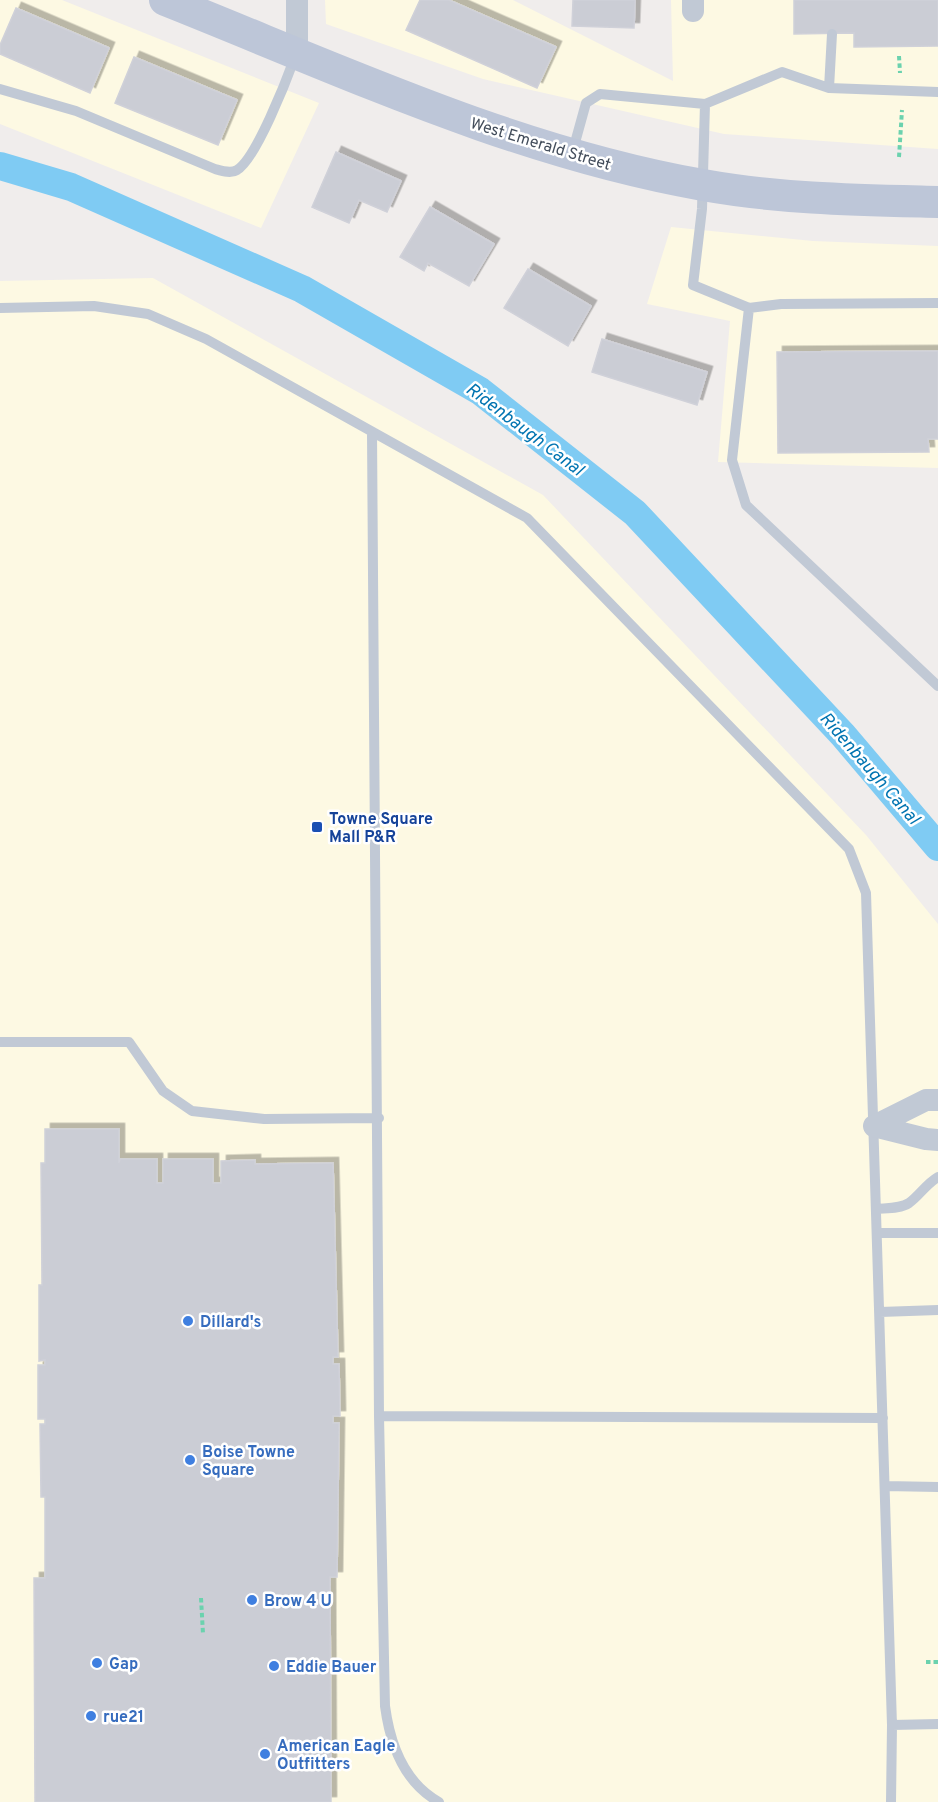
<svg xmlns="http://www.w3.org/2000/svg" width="938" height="1802" font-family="Overpass,sans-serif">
<defs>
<filter id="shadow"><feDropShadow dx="5.5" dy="-5.5" stdDeviation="0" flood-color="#0004"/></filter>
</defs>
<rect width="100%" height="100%" fill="#f0edec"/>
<path fill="#fdf9e3" d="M 0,0 L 62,0 L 319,103 L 261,228 L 0,124 Z
M 325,0 L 513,0 L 673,81 L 671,0 L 938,0 L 938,149 L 724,134 L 483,79 L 326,24 Z
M 671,227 L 813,241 L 938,246 L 938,468 L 718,462 L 730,321 L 647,304 Z
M 153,278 L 543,495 L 866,835 L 938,924 L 938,1802 L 0,1802 L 0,281 Z"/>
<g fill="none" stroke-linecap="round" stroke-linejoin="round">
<path stroke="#7fcbf3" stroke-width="28" d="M 0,166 L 71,187 L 302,289 L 480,391 L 635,513 L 843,735 L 938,847"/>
</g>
<path fill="#cbcdd5" stroke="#d0d1d9" stroke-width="1.5" filter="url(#shadow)" d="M 420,0 L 449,0 L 556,47 L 537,88 L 406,30 Z
M 573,0 L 635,0 L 634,28 L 572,26 Z
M 794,0 L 938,0 L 938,46 L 854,47 L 854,33 L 794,34 Z
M 16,8 L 109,48 L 90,93 L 0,54 L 0,45 Z
M 134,57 L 237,100 L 218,145 L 115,103 Z
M 336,152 L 401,181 L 387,212 L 359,200 L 349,223 L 312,207 Z
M 430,207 L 494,244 L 469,286 L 428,263 L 424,271 L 400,257 Z
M 528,269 L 591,306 L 568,346 L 504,308 Z
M 602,339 L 707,372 L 697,405 L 592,372 Z
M 938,351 L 938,439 L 928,439 L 929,452 L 778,453 L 777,352 Z
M 45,1129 L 119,1129 L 119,1163 L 120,1159 L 157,1159 L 157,1183 L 163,1183 L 163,1159 L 213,1159 L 213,1183 L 221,1183 L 221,1161 L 255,1160 L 255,1164 L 333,1163 L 338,1357 L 333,1357 L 333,1364 L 339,1364 L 340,1416 L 333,1416 L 333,1423 L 339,1423 L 337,1577 L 330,1577 L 331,1802 L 35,1802 L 34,1578 L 45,1578 L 45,1497 L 41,1497 L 40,1424 L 45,1424 L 45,1419 L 38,1419 L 38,1365 L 45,1365 L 45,1360 L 39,1361 L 39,1285 L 42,1285 L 41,1163 L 45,1163 Z"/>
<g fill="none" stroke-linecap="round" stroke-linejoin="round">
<path stroke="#6bd2ae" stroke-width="4" stroke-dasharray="4.5 3" stroke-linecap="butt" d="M 899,56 L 900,73
M 899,157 L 902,110
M 201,1598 L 203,1634
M 926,1662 L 938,1662"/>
<path stroke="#c1c9d5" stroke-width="10" d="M 829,88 L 832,34
M 0,89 L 76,111 L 215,169 C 222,171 231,174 237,170 C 256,159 287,79 295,57
M 938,92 L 829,88 L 782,72 L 705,104 L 702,209 L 693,285 L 749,308 L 732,460 L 746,505 L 938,686
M 573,150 L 586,103 L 600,94 L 705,104
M 0,308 L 94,306 L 148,314 L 206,339 L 527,518 L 849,849 L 866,893 L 892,1725 L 891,1802
M 749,308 L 781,304 L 938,303
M 372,432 L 379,1416 L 385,1706 C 390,1744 403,1782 439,1802
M 0,1042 L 129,1042 L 163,1091 L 192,1111 L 264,1119 L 379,1118
M 876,1209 C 887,1208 900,1209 909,1203 C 920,1195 926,1184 938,1177
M 877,1233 L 938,1233
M 880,1312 L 938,1310
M 379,1416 L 883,1418
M 885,1486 L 938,1487
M 892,1725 L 938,1724"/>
<path stroke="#c1c9d5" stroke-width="22" d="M 693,11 L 693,0
M 297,53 L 297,0
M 874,1126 L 926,1100 L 938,1100
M 874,1126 L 926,1139 L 938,1140"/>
<path stroke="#bdc6d8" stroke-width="32" d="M 165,0 C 341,70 515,152 703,185 C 781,199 860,200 938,202"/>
</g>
<rect fill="#1a4fb4" stroke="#fff" stroke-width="2" x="311" y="821" width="12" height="12" rx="3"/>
<g fill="#3f7fe0" stroke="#fff" stroke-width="2">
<circle cx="188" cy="1321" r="6"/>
<circle cx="190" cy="1460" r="6"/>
<circle cx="252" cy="1600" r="6"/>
<circle cx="97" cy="1663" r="6"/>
<circle cx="274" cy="1666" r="6"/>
<circle cx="91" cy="1716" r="6"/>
<circle cx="265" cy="1754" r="6"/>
</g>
<g text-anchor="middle" stroke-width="5" stroke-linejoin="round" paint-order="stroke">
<g font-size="16" fill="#434d5b" stroke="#fff">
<text transform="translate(541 143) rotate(17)" y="6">West Emerald Street</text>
</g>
<g font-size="16" font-weight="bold" fill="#164399" stroke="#fff" text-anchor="start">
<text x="329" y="824">Towne Square<tspan x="329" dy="18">Mall P&amp;R</tspan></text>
</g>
<g font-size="16" font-weight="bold" fill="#366cbe" stroke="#fff" text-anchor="start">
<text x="200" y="1327">Dillard's</text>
<text x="202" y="1457">Boise Towne<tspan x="202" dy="18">Square</tspan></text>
<text x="264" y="1606">Brow 4 U</text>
<text x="109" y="1669">Gap</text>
<text x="286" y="1672">Eddie Bauer</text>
<text x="103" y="1722">rue21</text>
<text x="277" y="1751">American Eagle<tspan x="277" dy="18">Outfitters</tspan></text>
</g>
<g font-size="18" font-style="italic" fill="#0174b1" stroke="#fff">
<text transform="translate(525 429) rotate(37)" y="6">Ridenbaugh Canal</text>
<text transform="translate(870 768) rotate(49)" y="6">Ridenbaugh Canal</text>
</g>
</g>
</svg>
